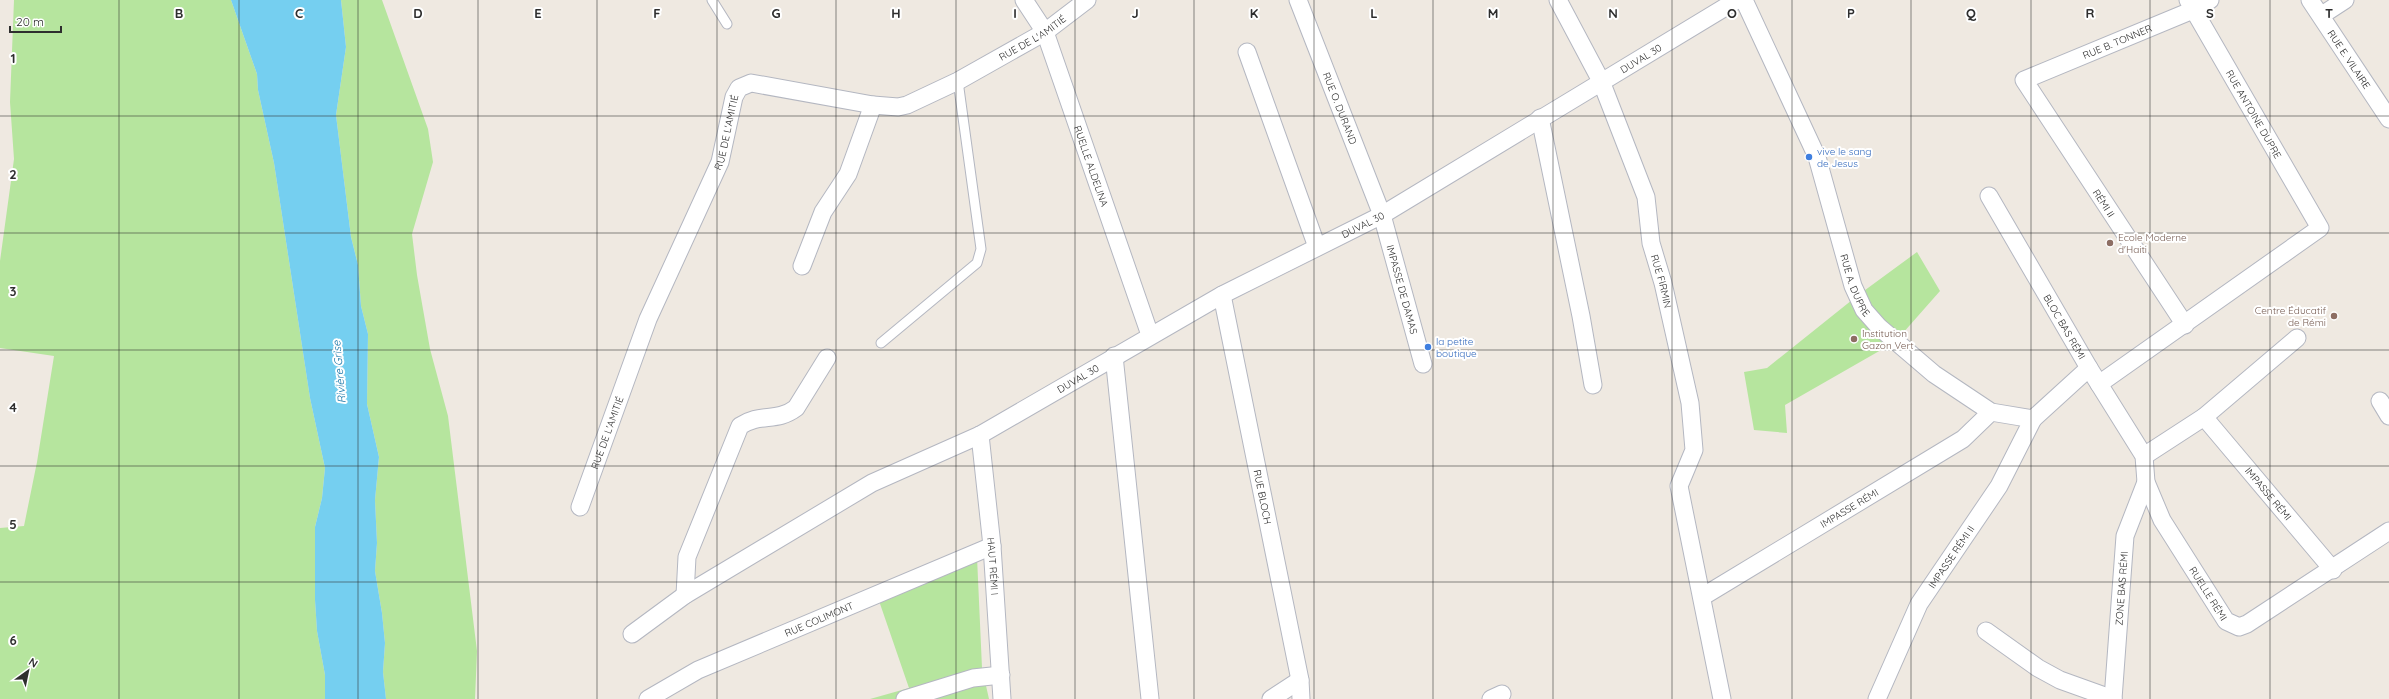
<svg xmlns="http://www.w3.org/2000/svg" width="2389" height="699" font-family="Quicksand,sans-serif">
<rect width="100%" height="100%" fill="#efe9e1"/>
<path fill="#b6e59e" d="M 14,0 L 231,0 L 257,74 L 258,90 L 274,163 L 310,398 L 325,468 L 322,498 L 315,527 L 315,600 L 317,631 L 325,675 L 325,699 L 0,699 L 0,528 L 24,526 L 37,462 L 54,356 L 0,348 L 0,261 L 14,159 L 10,102 Z
M 341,0 L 382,0 L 428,129 L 433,162 L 412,234 L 417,275 L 430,349 L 448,416 L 477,651 L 475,699 L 386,699 L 383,672 L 385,643 L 382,613 L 375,571 L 377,543 L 375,500 L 379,457 L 367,404 L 368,334 L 361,306 L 358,265 L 351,237 L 336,115 L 346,47 Z
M 1917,252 L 1940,291 L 1895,342 L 1785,405 L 1787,433 L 1754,430 L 1744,372 L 1767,368 L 1857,296 Z
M 977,557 L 982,668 L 989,699 L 870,699 L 909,688 L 877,595 Z"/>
<path fill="#75cff0" d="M 231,0 L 341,0 L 346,47 L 336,115 L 351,237 L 358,265 L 361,306 L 368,334 L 367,404 L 379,457 L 375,500 L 377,543 L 375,571 L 382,613 L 385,643 L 383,672 L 386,699 L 325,699 L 325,675 L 317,631 L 315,600 L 315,527 L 322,498 L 325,468 L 310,398 L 274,163 L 258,90 L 257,74 Z"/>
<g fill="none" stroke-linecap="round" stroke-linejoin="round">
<defs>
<path id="lane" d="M 712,0 L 727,24
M 881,343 L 977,263 L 981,249 L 958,81"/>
<g id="street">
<path id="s1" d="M 1024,0 L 1045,32 L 1150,335"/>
<path id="s2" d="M 1298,0 L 1382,215 L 1423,364"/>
<path id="s3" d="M 1558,0 L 1601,81 L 1646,197 L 1651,243 L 1663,283 L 1690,403 L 1694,450 L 1679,486 L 1722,699"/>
<path id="s4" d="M 1744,0 L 1817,157 L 1853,286 L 1864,310 L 1879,327 L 1934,374 L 1991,412 L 2033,419 L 2089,368"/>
<path id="s5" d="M 2310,0 L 2389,119"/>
<path d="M 2322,15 L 2345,0"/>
<path d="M 1247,52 L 1317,247"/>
<path d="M 1540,118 L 1581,316 L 1593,385"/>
<path id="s6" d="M 1989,196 L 2089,368 L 2144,456 L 2146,482 L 2162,520 L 2226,621 L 2239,627 L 2247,624 L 2389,531"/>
<path d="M 802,266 L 823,212 L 848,174 L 873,105"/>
<path id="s7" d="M 1222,295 L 1300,680 L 1301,699"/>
<path id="s8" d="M 2185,325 L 2024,80 L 2193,10 L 2210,0"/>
<path d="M 1114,356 L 1150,699"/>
<path d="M 2099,384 L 2320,228 L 2188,0"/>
<path d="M 2380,401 L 2389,416"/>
<path id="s9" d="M 2204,417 L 2333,570"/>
<path id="s10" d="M 980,435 L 992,546 L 1002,699"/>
<path d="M 2144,456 L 2204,417 L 2297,338"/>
<path id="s11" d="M 580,507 L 648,319 L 720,162 L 734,97 L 739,88 L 751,83 L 873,105 L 898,107 L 907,105 L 958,81 L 1045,32 L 1087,0"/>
<path d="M 685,595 L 687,557 L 740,426 C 761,412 776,423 796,408 L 827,358"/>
<path id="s12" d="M 1702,597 L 1963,439 L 1991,412"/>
<path d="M 1986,631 L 2038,668 L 2060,680 L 2113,699"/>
<path id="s13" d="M 632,634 L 685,595 L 872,483 L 980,435 L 1222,295 L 1382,215 L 1737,0"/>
<path id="s14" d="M 648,699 L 698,670 L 992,546"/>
<path d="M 905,699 L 973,678 L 1001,675"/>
<path d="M 1271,699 L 1300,680"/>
<path d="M 1491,699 L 1502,694"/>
<path id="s15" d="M 1877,699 L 1919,604 L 1999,486 L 2033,419"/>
<path id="s16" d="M 2113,699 L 2125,536 L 2146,482"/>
</g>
</defs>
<use href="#lane" stroke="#b4b7c1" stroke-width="11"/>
<use href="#street" stroke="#b4b7c1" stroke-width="19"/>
<use href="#lane" stroke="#fff" stroke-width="9"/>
<use href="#street" stroke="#fff" stroke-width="17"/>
</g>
<path fill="none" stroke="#2e2e2e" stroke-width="1" stroke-opacity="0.55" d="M 119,0 L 119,699M 239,0 L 239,699M 358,0 L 358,699M 478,0 L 478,699M 597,0 L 597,699M 717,0 L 717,699M 836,0 L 836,699M 956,0 L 956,699M 1075,0 L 1075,699M 1194,0 L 1194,699M 1314,0 L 1314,699M 1433,0 L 1433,699M 1553,0 L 1553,699M 1672,0 L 1672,699M 1792,0 L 1792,699M 1911,0 L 1911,699M 2031,0 L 2031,699M 2150,0 L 2150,699M 2270,0 L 2270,699M 0,116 L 2389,116M 0,233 L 2389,233M 0,350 L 2389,350M 0,466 L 2389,466M 0,582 L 2389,582"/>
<g fill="#3f7fe0" stroke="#fff" stroke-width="1.5">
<circle cx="1809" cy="157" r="4"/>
<circle cx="1428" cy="347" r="4"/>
</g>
<g fill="#8d6e63" stroke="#fff" stroke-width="1.5">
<circle cx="2110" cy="243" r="4"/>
<circle cx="2334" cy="316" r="4"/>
<circle cx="1854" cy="339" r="4"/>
</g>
<g text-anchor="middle" stroke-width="4" stroke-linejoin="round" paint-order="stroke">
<g font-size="10" fill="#2e2e2e" stroke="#fff">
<text dy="4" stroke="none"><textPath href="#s11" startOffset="763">RUE DE L'AMITIÉ</textPath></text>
<text dy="4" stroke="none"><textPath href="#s8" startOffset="394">RUE B. TONNER</textPath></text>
<text dy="4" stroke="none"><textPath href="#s13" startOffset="1163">DUVAL 30</textPath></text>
<text dy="4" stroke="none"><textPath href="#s5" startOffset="71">RUE E. VILAIRE</textPath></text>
<text dy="4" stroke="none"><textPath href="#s2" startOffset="116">RUE O. DURAND</textPath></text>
<text transform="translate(2254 114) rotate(60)" y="4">RUE ANTOINE DUPRE</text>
<text dy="4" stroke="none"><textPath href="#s11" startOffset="403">RUE DE L'AMITIÉ</textPath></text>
<text dy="4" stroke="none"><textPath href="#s1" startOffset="180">RUELLE ALDELINA</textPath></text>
<text transform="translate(2104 203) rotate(57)" y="4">RÉMI II</text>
<text dy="4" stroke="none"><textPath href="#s13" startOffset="839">DUVAL 30</textPath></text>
<text dy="4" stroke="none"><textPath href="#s3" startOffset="302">RUE FIRMIN</textPath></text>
<text dy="4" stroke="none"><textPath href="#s4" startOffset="307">RUE A. DUPRE</textPath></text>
<text dy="4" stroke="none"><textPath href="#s2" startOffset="308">IMPASSE DE DAMAS</textPath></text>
<text dy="4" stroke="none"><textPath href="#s6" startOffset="151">BLOC BAS RÉMI</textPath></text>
<text dy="4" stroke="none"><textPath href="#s13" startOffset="515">DUVAL 30</textPath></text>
<text dy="4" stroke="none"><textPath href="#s11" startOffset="79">RUE DE L'AMITIÉ</textPath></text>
<text dy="4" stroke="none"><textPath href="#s9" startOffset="100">IMPASSE RÉMI</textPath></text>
<text dy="4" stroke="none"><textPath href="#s7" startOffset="206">RUE BLOCH</textPath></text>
<text dy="4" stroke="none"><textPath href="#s12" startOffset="172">IMPASSE RÉMI</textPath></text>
<text dy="4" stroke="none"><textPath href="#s15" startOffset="161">IMPASSE RÉMI II</textPath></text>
<text dy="4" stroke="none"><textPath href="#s10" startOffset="132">HAUT RÉMI I</textPath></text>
<text dy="4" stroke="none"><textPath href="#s16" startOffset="111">ZONE BAS RÉMI</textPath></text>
<text dy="4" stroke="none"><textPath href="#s6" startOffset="457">RUELLE RÉMI</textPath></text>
<text dy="4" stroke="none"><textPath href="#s14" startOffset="189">RUE COLIMONT</textPath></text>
</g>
<g font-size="10" fill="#366cbe" stroke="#fff" text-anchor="start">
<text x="1817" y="155">vive le sang<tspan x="1817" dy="12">de Jesus</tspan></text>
<text x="1436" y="345">la petite<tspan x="1436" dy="12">boutique</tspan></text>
</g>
<g font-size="10" fill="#785e54" stroke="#fff" text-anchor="start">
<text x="2118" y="241">Ecole Moderne<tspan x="2118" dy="12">d'Haiti</tspan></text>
<text x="2326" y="314" text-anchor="end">Centre Éducatif<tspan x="2326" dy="12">de Rémi</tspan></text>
<text x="1862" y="337">Institution<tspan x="1862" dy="12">Gazon Vert</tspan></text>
</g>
<g font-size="11" font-style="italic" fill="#0d6fa3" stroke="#fff">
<text transform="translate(339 372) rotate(-95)" y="4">Rivière Grise</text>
</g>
</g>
<g font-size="13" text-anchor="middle" font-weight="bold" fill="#2e2e2e" stroke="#fff" stroke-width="4" stroke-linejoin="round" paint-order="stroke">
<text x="179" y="18">B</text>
<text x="299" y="18">C</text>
<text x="418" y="18">D</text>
<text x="538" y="18">E</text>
<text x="657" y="18">F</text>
<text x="776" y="18">G</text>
<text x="896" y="18">H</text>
<text x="1015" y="18">I</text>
<text x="1135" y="18">J</text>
<text x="1254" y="18">K</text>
<text x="1374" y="18">L</text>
<text x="1493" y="18">M</text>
<text x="1613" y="18">N</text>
<text x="1732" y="18">O</text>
<text x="1851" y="18">P</text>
<text x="1971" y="18">Q</text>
<text x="2090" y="18">R</text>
<text x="2210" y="18">S</text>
<text x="2329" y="18">T</text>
<text x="13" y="63">1</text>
<text x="13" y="179">2</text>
<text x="13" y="296">3</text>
<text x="13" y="412">4</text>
<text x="13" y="529">5</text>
<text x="13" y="645">6</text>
</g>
<g transform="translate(28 671) rotate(33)" stroke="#ffffff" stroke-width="3" paint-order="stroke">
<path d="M0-3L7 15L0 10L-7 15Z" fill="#2e2e2e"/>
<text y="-6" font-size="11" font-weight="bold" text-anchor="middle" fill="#2e2e2e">N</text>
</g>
<path d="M10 26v6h51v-6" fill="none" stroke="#2e2e2e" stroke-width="2"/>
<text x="16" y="26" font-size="12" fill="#2e2e2e" stroke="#ffffff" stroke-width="3" paint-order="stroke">20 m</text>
</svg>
